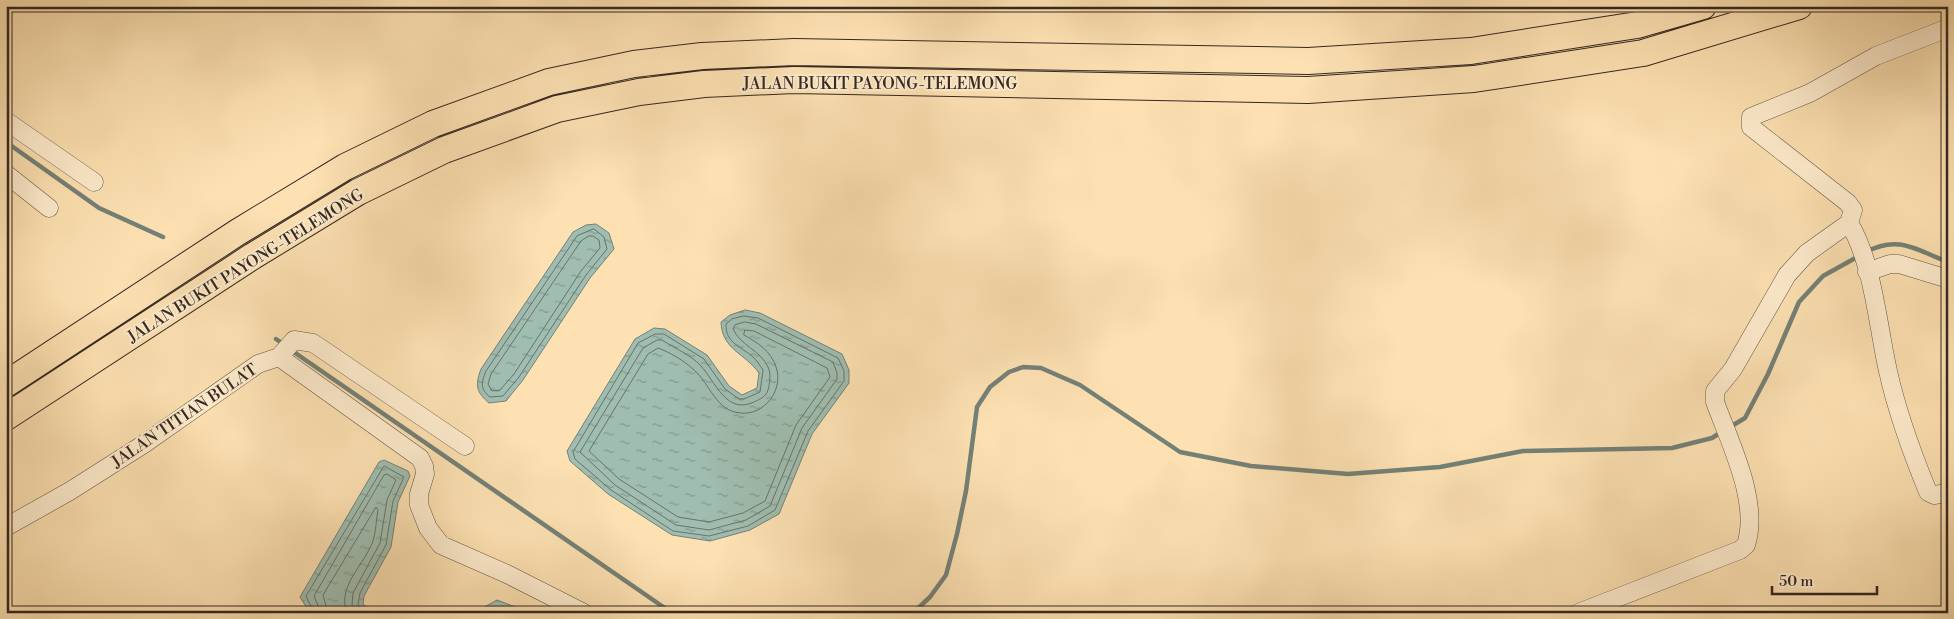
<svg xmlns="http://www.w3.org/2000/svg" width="1954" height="619" font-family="'Libre Bodoni',serif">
<defs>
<pattern id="water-ripples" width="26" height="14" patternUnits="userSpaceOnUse" patternTransform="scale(1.25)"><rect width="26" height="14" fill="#9fbdb0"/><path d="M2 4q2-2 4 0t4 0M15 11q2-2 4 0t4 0" fill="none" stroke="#829a8f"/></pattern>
</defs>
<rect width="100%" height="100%" fill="#fde1b2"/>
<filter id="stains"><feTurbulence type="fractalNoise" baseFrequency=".004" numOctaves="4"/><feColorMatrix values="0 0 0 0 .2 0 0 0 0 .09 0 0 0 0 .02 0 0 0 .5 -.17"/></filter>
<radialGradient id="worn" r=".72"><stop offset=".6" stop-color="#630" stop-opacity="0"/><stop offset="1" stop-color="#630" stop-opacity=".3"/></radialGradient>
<path fill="url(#water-ripples)" stroke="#748177" d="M 596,224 L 609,233 L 614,249 L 590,278 L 523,380 L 506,401 L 489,403 C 476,392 475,385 481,369 L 573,232 L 586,225 Z
M 745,310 L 760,313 L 842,354 L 849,370 L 849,383 L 812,434 L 779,514 L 750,530 L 710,541 L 672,535 L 608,494 L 570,461 L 567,451 L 635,339 L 654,328 L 665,329 L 707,355 L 729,386 L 742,395 L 757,388 L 759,373 C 745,353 722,350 721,322 L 730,315 Z
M 384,460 L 408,471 L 410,476 L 398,502 L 391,547 L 364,596 L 363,604 L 373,613 L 310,613 L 300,597 L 379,462 Z
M 497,600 L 531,613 L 478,613 L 479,610 Z"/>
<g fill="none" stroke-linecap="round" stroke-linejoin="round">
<path stroke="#6a7269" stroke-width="1" d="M 594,229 L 604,237 L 607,249 L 586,275 L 519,377 L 503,396 L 490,397 C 480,389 481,383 486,371 L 577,236 Z
M 589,236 L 593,236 L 599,240 L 600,248 L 581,271 L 514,374 L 500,390 L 492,391 L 488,384 L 491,374 L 581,241 Z
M 744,316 L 758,318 L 838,358 L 844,371 L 844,381 L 808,431 L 775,510 L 748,526 L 709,536 L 673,531 L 611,490 L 575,459 L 573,452 L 638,343 L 655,334 L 664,334 L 704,359 L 725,389 L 739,399 L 744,399 L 760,392 L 763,370 C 760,366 757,360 753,357 C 742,347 725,343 726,324 L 732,319 Z
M 745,322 L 756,324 L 833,362 L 837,373 L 837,379 L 802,428 L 770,506 L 746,520 L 709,530 L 676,525 L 615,485 L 580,452 L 643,348 L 657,340 L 662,340 C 674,348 691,355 700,365 C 716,382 726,415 754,402 C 760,399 766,397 768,390 C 770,383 771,373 768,367 C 760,350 741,346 733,329 L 735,325 Z
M 745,330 L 754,331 L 827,368 L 830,377 L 796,425 L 765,501 L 743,513 L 709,522 L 678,517 L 619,479 L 589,451 L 648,354 L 658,348 C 669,352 685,361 694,370 C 710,384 716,411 740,413 C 765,416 784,389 776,367 C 771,351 758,343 744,335 Z
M 314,613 L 306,596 L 384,466 L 404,477 L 393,501 L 386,545 L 360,593 L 358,605 L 364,613
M 321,613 L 314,596 L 384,475 L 387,474 L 396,480 L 387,500 L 380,543 L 353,593 L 352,605 L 356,613
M 328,613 L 323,595 L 376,507 L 378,510 C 376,520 376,532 373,541 C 365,564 336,587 347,613"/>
<path stroke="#748177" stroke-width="4.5" d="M 6,142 L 99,208 L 163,237
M 1866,252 C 1899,234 1918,251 1948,262
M 276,339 L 285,345
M 291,350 L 672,613
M 1730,427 L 1745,418 L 1768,374 L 1799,302 L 1823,276 L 1859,256
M 913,613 L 930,597 L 946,575 L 957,534 L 966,491 L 977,407 L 990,387 L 1009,372 L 1023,367 L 1041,368 L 1080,385 L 1180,452 L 1251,466 L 1348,474 L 1440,467 L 1523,451 L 1672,448 L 1712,438 L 1723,431"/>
<defs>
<path id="minor" d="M 6,121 L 94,182
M 6,174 L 49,208
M 1849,223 C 1873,262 1878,327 1888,371 C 1897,412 1912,453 1928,492 L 1934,495 L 1948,493
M 1867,272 L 1890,264 L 1899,264 L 1948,279
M 279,357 L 294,340 L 313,343 L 465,446
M 6,527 L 70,491 L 144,444 L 258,364 L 279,357 L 420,458 L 424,466 L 425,474 L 419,494 L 419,505 L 428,528 L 441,545 L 507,574 L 584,613
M 1578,613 L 1740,550 L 1746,545 C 1760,502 1730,443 1715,402 L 1715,391 L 1733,369 L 1787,275 L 1807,253 L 1849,223 L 1853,210 L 1848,203 L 1751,127 L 1751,117 L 1810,93 L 1876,56 L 1948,28"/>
<path id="highway" d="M 6,384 L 238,232 L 345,167 L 433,124 L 549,82 L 634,64 L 702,56 L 794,52 L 1308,61 L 1471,51 L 1637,25 L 1703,6
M 6,417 L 253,256 L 358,192 L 444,150 L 557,109 L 639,92 L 704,84 L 794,80 L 1308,90 L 1474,79 L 1643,53 L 1799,6"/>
</defs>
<use href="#minor" stroke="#665646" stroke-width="19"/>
<use href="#highway" stroke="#342822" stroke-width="28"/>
<use href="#minor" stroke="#feeccd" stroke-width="18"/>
<use href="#highway" stroke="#fde1b2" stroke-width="26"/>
</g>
<g text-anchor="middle" stroke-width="4" stroke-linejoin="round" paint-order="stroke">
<g font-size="16" fill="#342822" stroke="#feeccd">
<text x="880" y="89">JALAN BUKIT PAYONG-TELEMONG</text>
<text transform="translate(245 265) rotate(-32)" y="6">JALAN BUKIT PAYONG-TELEMONG</text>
<text transform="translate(184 415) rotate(-34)" y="6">JALAN TITIAN BULAT</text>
</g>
</g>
<rect width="1954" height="619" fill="none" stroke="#fde1b2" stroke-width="25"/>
<rect x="8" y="8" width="1939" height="604" fill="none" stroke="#342822" stroke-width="2.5"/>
<rect x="12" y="12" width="1929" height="594" fill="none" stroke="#342822"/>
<path d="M1772 586v8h105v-8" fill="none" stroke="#342822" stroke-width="2.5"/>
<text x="1779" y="586" font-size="15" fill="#342822" stroke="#feeccd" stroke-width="4" paint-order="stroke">50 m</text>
<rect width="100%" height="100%" filter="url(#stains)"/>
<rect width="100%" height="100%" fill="url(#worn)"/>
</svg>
